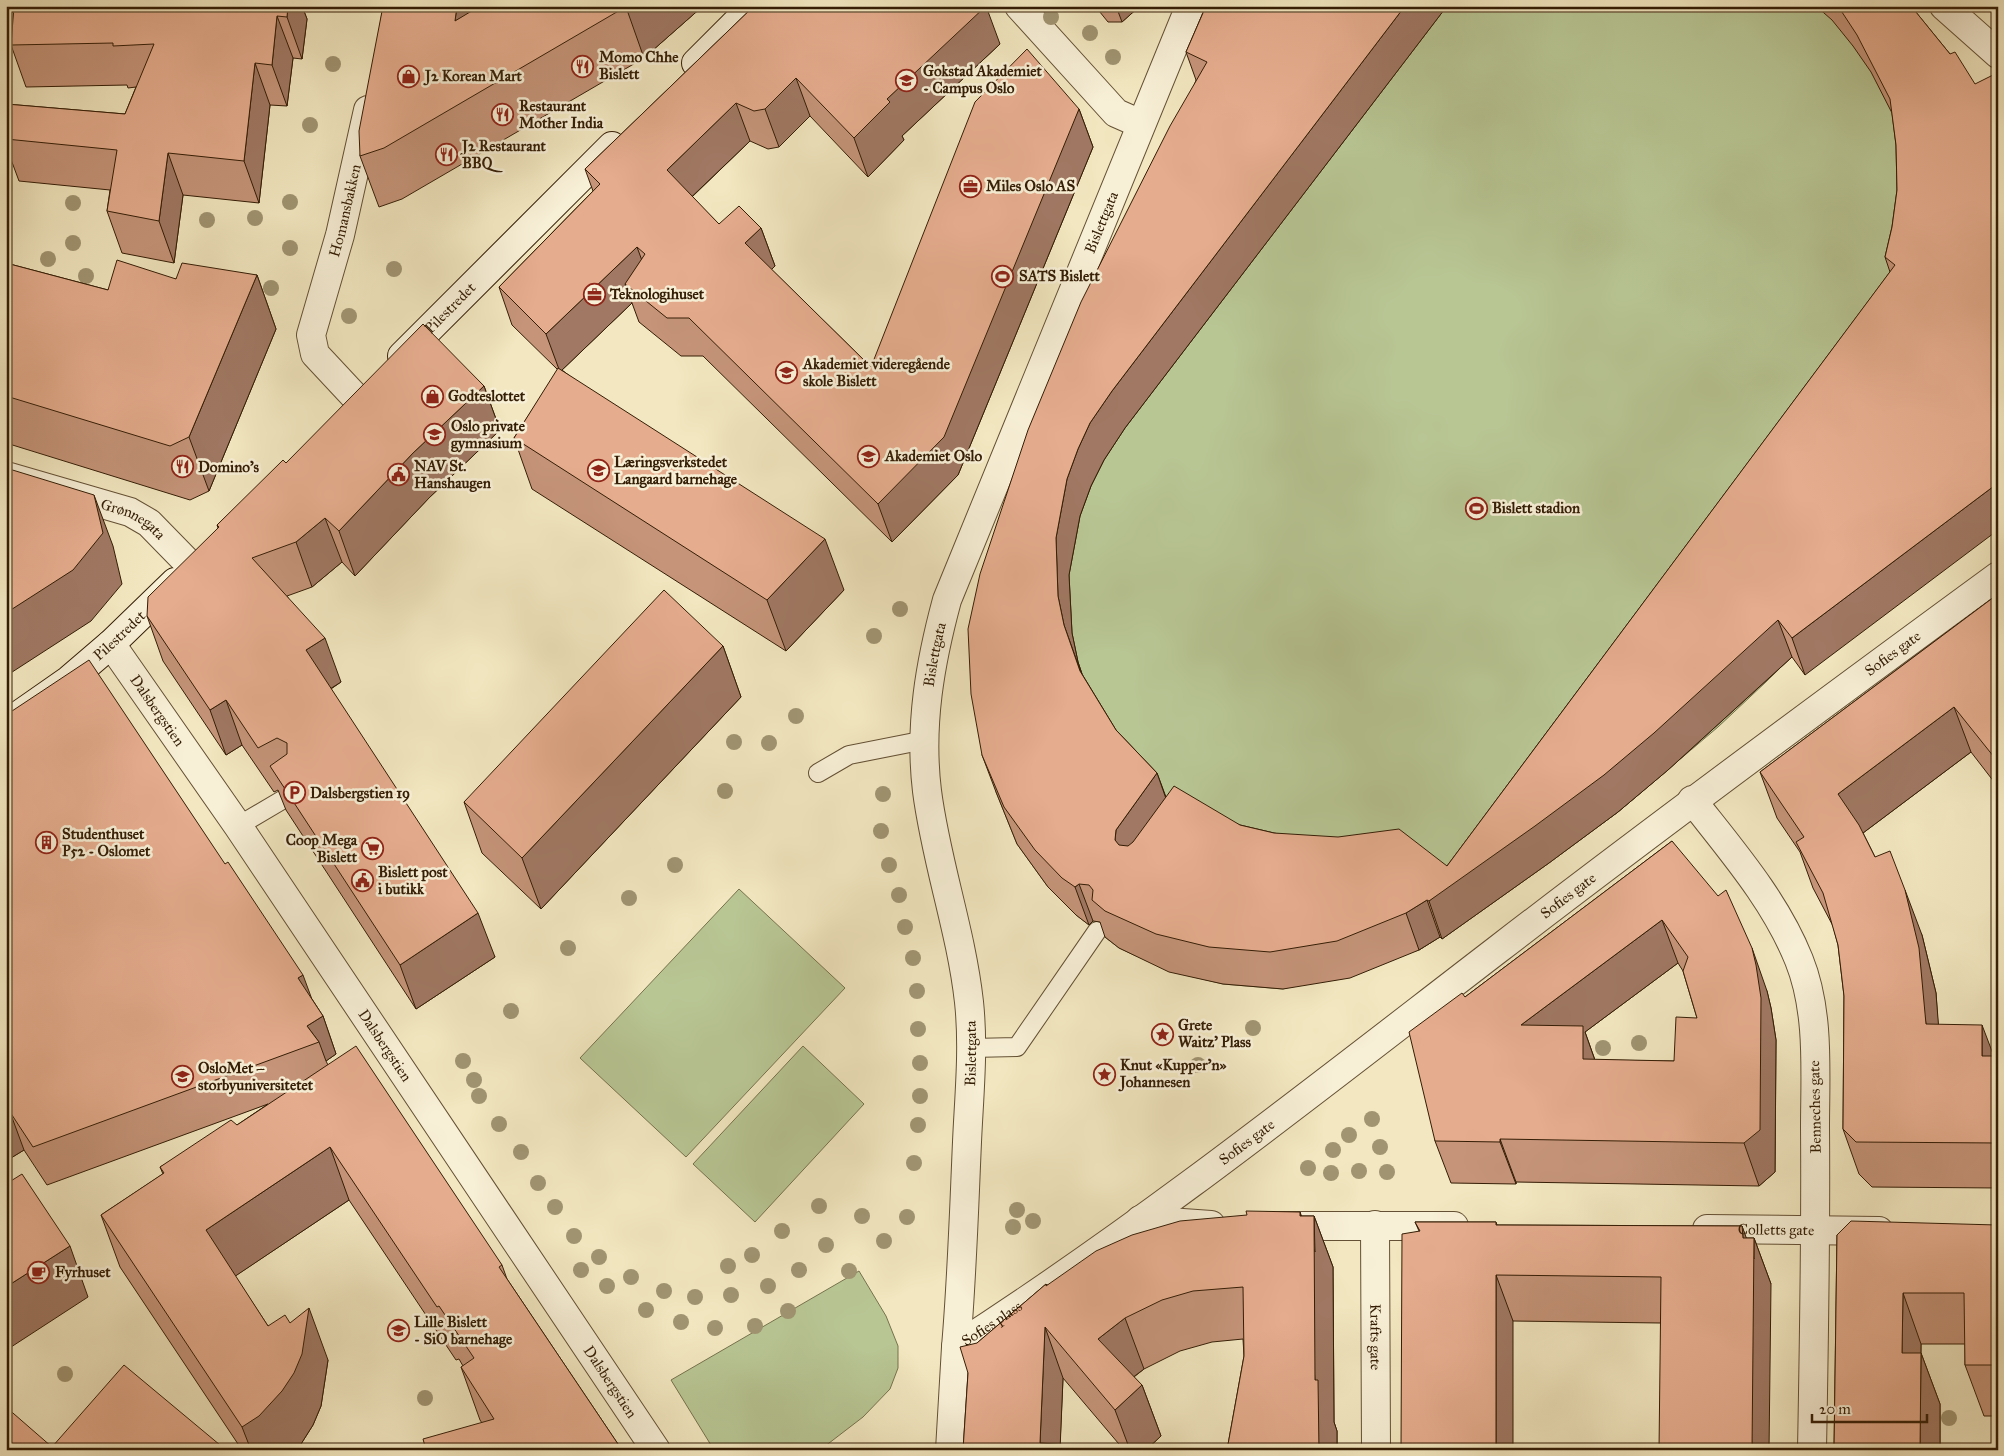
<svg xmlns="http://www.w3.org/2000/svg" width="2004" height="1456" font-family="'IM FELL Great Primer',serif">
<rect width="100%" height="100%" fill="#f2e7c0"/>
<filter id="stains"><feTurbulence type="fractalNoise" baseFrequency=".004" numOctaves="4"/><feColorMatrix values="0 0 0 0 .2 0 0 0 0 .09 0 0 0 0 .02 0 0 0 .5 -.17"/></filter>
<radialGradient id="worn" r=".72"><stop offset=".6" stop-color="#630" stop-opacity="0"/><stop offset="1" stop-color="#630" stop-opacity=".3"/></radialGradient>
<path fill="#b8c694" stroke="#76724c" d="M 1287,6 L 1882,6 L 1998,393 L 1863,586 L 1767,681 L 1718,727 L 1618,812 L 1488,906 L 1419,950 L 1283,989 L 1223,984 L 1169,971 L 1119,948 L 1076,915 L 1048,887 L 1017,844 L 996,792 L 984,731 Z
M 739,889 L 845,988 L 686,1157 L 580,1058 Z
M 803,1046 L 864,1104 L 755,1222 L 693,1164 Z
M 859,1271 L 886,1316 L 898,1346 L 898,1368 L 890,1389 L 863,1417 L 820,1450 L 714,1450 L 671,1380 Z"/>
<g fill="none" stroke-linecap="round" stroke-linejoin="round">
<defs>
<path id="service" d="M 818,773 L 849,755 L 925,740
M 238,826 L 294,793
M 971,1048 L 1017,1047 L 1097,931"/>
<g id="minor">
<path d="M 1019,6 L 1116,113 L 1141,124"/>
<path id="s1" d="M 357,399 L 315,354 L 311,335 L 340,235 L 368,110"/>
<path id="s2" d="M 6,476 L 130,512 L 149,523 L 191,566"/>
<path d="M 1692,800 C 1731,850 1775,900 1799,960 C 1820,1012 1815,1073 1815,1128 C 1816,1235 1814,1343 1812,1450"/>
<path d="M 1140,1220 L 1211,1225"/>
<path id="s3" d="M 1375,1225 L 1376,1450"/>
<path d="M 1282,1226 L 1454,1226"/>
<path id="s4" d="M 1707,1229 L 1879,1231"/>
<path id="s5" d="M 956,1347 C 962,1278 964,1210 967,1142 C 969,1096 974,1049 969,1002 C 961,930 936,862 927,791 C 919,725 930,663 947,600 L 1190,6"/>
</g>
<g id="tertiary">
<path d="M 1944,6 L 1998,54"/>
<path id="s6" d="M 111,644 L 238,826 L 656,1450"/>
<path id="s7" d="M 950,1450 L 956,1347 C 1144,1226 1320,1086 1497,950 C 1662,823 1830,699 1998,576"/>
</g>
<g id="secondary">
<path d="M 696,63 L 753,6"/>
<path id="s8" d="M 402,356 L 612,146"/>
<path id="s9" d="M 6,724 L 69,680 L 111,644 L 175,582"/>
</g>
</defs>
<use href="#service" stroke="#645034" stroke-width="20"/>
<use href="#minor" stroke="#645034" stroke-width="30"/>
<use href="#tertiary" stroke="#645034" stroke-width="30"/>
<use href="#secondary" stroke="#341d05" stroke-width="30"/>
<use href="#service" stroke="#f7efd6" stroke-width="18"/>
<use href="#minor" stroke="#f7efd6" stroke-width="28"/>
<use href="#tertiary" stroke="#f7efd6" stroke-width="28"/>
<use href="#secondary" stroke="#f7efd6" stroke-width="28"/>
</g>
<g fill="#a09471">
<circle cx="1051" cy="17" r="8"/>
<circle cx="1090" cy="33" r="8"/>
<circle cx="1113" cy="57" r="8"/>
<circle cx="333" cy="64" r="8"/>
<circle cx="310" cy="125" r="8"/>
<circle cx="290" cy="202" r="8"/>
<circle cx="73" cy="203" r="8"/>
<circle cx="255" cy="218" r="8"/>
<circle cx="207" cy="220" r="8"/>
<circle cx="73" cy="243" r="8"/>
<circle cx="290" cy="248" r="8"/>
<circle cx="48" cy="259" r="8"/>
<circle cx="394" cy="269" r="8"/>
<circle cx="86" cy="276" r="8"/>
<circle cx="271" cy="288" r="8"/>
<circle cx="349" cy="316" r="8"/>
<circle cx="900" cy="609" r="8"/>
<circle cx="874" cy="636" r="8"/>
<circle cx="796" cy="716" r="8"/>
<circle cx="734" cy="742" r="8"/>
<circle cx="769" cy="743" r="8"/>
<circle cx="725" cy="791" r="8"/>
<circle cx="883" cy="794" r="8"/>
<circle cx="881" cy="831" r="8"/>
<circle cx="675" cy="865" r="8"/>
<circle cx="889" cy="865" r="8"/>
<circle cx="899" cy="895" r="8"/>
<circle cx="629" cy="898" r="8"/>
<circle cx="905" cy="927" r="8"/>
<circle cx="568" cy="948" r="8"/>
<circle cx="913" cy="958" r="8"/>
<circle cx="917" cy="991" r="8"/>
<circle cx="511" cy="1011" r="8"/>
<circle cx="1253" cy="1028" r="8"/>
<circle cx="918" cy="1029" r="8"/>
<circle cx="1639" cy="1043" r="8"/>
<circle cx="1603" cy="1048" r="8"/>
<circle cx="463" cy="1061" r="8"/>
<circle cx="920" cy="1063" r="8"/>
<circle cx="1198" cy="1065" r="8"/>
<circle cx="474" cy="1080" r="8"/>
<circle cx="479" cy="1096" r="8"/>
<circle cx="920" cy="1096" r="8"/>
<circle cx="1372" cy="1119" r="8"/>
<circle cx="499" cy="1124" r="8"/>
<circle cx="918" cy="1125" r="8"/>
<circle cx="1349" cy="1135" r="8"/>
<circle cx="1380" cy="1147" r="8"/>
<circle cx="1333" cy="1150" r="8"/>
<circle cx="521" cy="1152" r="8"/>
<circle cx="914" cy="1163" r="8"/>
<circle cx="1308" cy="1168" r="8"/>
<circle cx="1359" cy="1171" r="8"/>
<circle cx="1387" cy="1172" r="8"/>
<circle cx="1331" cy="1173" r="8"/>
<circle cx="538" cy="1183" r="8"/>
<circle cx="819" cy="1206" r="8"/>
<circle cx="555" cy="1207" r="8"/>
<circle cx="1017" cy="1210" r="8"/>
<circle cx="862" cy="1216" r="8"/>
<circle cx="907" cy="1217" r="8"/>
<circle cx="1033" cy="1221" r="8"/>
<circle cx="1013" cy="1227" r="8"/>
<circle cx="782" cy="1231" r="8"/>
<circle cx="574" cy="1236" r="8"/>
<circle cx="884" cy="1241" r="8"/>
<circle cx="826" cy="1245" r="8"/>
<circle cx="752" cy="1255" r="8"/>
<circle cx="599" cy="1257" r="8"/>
<circle cx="728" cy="1266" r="8"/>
<circle cx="581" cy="1270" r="8"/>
<circle cx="799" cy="1270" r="8"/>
<circle cx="849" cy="1271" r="8"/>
<circle cx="631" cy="1277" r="8"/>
<circle cx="607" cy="1286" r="8"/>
<circle cx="768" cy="1286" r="8"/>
<circle cx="664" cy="1291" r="8"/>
<circle cx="731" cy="1295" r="8"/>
<circle cx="695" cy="1297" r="8"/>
<circle cx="646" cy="1310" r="8"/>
<circle cx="788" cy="1311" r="8"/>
<circle cx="681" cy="1322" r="8"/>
<circle cx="755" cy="1326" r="8"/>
<circle cx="715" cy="1328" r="8"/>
<circle cx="65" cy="1374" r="8"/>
<circle cx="425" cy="1398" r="8"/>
<circle cx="1949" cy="1418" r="8"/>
</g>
<path fill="#c59479" stroke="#341d05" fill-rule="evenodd" d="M 14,6 L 302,6 L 307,19 L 302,59 L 293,58 L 287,106 L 270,105 L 259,203 L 183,195 L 174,263 L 122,253 L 107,211 L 110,190 L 19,181 L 6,146 L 6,104 L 125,114 L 136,87 L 128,88 L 127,85 L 26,87 L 11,45 Z
M 383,6 L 703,6 L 644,58 L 402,199 L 379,207 L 360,156 Z
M 754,6 L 1000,44 L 902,136 L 904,140 L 868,177 L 810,116 L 779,147 L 768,149 L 750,141 L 692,197 L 719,224 L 761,228 L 775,266 L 771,269 L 871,367 L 1079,109 L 1093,147 L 958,475 L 892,542 L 703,356 L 681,356 L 639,322 L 632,303 L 562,370 L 844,590 L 786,651 L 532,489 L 514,438 L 558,370 L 512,325 L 499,287 L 593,191 L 585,169 Z
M 1095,6 L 1140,6 L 1122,22 L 1108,22 Z
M 1206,6 L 1447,6 L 1125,428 L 1104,460 L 1091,486 L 1080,516 L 1069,575 L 1072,633 L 1078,662 L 1082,674 L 1116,730 L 1157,773 L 1166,797 L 1240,825 L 1274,833 L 1447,866 L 1890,272 L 1885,257 L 1892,227 L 1897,190 L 1896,145 L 1892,113 L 1871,72 L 1853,46 L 1832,20 L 1816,6 L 1911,6 L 1950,54 L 1805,675 L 1792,657 L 1668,770 L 1618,812 L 1549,863 L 1442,939 L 1440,937 L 1419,950 L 1350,978 L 1283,989 L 1223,984 L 1169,972 L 1119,948 L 1105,937 L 1100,922 L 1093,921 L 1089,925 L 1076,915 L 1048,887 L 1017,844 L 996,792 L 982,755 L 1196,80 L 1186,52 Z
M 6,263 L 108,290 L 176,279 L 257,275 L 276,329 L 209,491 L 190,500 L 6,443 Z
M 484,386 L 500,430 L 429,498 L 355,576 L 342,562 L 312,587 L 287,596 L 341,682 L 331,689 L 495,957 L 416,1009 L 286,810 L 278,790 L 274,792 L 242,745 L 226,755 L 163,661 L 147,616 L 218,528 L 217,525 L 286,463 Z
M 1998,594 L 1998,787 L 1971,752 L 1863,833 L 1875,857 L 1922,935 L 1936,993 L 1938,1025 L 1994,1056 L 1998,1056 L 1998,1188 L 1872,1187 L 1859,1174 L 1843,1129 L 1844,996 L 1838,945 L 1833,926 L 1813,888 L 1800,852 L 1777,818 L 1760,772 Z
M 723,646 L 741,697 L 541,909 L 482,853 L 464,802 Z
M 6,715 L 312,999 L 323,1016 L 336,1054 L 326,1061 L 328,1065 L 502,1265 L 507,1279 L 622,1450 L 482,1423 L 480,1420 L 461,1367 L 463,1366 L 459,1359 L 456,1360 L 349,1200 L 235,1276 L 268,1326 L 290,1323 L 328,1360 L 321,1406 L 313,1425 L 301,1444 L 295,1450 L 242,1450 L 120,1267 L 101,1215 L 163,1174 L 160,1167 L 237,1125 L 268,1104 L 47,1185 L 24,1150 L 6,1161 Z
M 1672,841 L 1767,991 L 1771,1008 L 1776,1040 L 1775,1172 L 1759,1186 L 1516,1182 L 1516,1184 L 1451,1183 L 1435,1141 L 1465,997 ZM 1678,963 L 1683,971 L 1697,1018 L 1674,1061 L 1595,1060 L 1585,1032 Z
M 1301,1216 L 1314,1216 L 1333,1267 L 1334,1422 L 1337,1431 L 1337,1450 L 1227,1450 L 1244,1356 L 1243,1339 L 1212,1342 L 1180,1351 L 1144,1369 L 1134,1377 L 1142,1385 L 1161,1436 L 1146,1450 L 1124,1450 L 1063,1378 L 1060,1445 L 1102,1447 L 1103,1450 L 963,1450 L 968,1373 L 977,1343 L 1046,1284 L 1047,1285 Z
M 1415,1222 L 1496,1222 L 1497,1225 L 1742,1226 L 1746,1238 L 1754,1238 L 1771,1284 L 1660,1323 L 1513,1321 L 1419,1231 Z
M 1997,1225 L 1998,1228 L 1998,1416 L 1984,1416 L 1965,1365 L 1965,1344 L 1921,1344 L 1921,1353 L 1940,1404 L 1940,1450 L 1834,1450 L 1837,1235 Z"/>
<path fill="#a07863" stroke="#341d05" d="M 6,6 L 13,6 L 6,23 Z
M 288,6 L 302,6 L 307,19 L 302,59 L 287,17 Z
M 457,6 L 485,6 L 455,21 Z
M 627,6 L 703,6 L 644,58 L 626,7 Z
M 984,6 L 986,6 L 1000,44 L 902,136 L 904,140 L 868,177 L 854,138 L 887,99 Z
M 1116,6 L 1140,6 L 1122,22 Z
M 1405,6 L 1447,6 L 1125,428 L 1104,460 L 1091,486 L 1080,516 L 1069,575 L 1072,633 L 1078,662 L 1094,709 L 1064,625 L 1058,596 L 1056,538 L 1067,479 L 1078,449 L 1090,423 L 1112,391 Z
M 277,16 L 293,58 L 287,106 L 272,65 Z
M 255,63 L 270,105 L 259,203 L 244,161 Z
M 796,78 L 810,116 L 779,147 L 765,109 Z
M 736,103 L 750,141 L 680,208 L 667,170 Z
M 1079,109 L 1093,147 L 958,475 L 892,542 L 878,504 Z
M 168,153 L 183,195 L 174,263 L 159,221 Z
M 761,228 L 775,266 L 759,282 L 745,243 Z
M 637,247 L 651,285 L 625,284 L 632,303 L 560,372 L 546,334 Z
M 257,275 L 276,329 L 209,491 L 189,437 Z
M 484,386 L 500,430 L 429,498 L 355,576 L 339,531 L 413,453 Z
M 1998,483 L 1998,530 L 1805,675 L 1792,638 Z
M 94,495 L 113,546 L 122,584 L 91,621 L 6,676 L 6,613 Z
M 325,518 L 342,562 L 312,587 L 296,542 Z
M 825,539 L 844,590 L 786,651 L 767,600 Z
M 1778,620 L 1792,657 L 1668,770 L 1618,812 L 1549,863 L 1442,939 L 1429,901 Z
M 325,638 L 341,682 L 322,694 L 306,650 Z
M 723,646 L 741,697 L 541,909 L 522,858 Z
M 226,700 L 242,745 L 226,755 L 210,710 Z
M 1954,707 L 1971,752 L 1855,839 L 1838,794 Z
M 1998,754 L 1998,769 L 1994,757 Z
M 1157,773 L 1170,810 L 1129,867 L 1115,840 L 1116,830 Z
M 1079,884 L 1093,921 L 1089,925 L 1075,887 Z
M 1905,890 L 1922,935 L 1936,993 L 1942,1070 L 1926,1024 Z
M 1427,900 L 1440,937 L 1419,950 L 1406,913 Z
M 478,913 L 495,957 L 416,1009 L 400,965 Z
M 1662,920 L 1678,963 L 1585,1032 L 1598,1069 L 1521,1025 Z
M 1752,948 L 1767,991 L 1771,1008 L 1776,1040 L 1775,1172 L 1759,1186 L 1744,1143 Z
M 303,975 L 317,1013 L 298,978 Z
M 323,1016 L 336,1054 L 326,1061 L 319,1042 L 307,1026 Z
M 1982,1025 L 1998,1067 L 1982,1056 Z
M 10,1112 L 24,1150 L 6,1161 L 6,1115 Z
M 1500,1139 L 1516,1182 L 1516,1184 L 1500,1142 Z
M 330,1147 L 349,1200 L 225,1283 L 206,1230 Z
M 1300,1212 L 1315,1252 L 1314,1216 L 1333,1267 L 1334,1422 L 1337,1431 L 1337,1450 L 1319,1450 L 1315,1380 Z
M 1742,1226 L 1754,1259 L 1754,1238 L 1771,1284 L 1769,1450 L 1752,1450 L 1743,1238 Z
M 1997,1230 L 1998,1233 L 1998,1367 L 1997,1365 Z
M 70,1246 L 88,1297 L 8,1349 L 6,1344 L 6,1287 Z
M 1496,1275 L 1513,1321 L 1513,1450 L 1496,1450 Z
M 1903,1293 L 1921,1344 L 1920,1404 L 1902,1353 Z
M 309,1308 L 328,1360 L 321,1406 L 313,1425 L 301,1444 L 295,1450 L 251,1450 L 242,1427 Z
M 1125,1318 L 1144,1369 L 1116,1390 L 1098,1339 Z
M 1045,1327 L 1063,1378 L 1060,1450 L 1040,1443 Z
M 1921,1353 L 1940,1404 L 1940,1450 L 1920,1450 Z
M 1142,1385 L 1161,1436 L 1146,1450 L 1130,1450 L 1115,1410 Z
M 6,1398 L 19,1432 L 6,1425 Z"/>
<path fill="#e5ac8d" stroke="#341d05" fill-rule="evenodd" d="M 14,6 L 288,6 L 287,17 L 277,16 L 272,65 L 255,63 L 244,161 L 168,153 L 159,221 L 107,211 L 117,150 L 6,139 L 6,104 L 125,114 L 154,44 L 113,46 L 113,43 L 11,45 Z
M 383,6 L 457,6 L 455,21 L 480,6 L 627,6 L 384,148 L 360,156 L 359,131 Z
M 754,6 L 986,6 L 887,99 L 890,102 L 854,138 L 796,78 L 765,109 L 754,111 L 736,103 L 667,170 L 719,224 L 739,206 L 761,228 L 745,243 L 871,367 L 975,102 L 1027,49 L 1079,109 L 944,437 L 878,504 L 689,318 L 667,318 L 625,284 L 645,254 L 637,247 L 546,334 L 499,287 L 600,184 L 585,169 Z
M 1206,6 L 1405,6 L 1112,391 L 1090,423 L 1078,449 L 1067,479 L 1056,538 L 1058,596 L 1064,625 L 1080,671 L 1116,730 L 1157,773 L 1116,830 L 1115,840 L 1119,845 L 1128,846 L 1133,842 L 1174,786 L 1240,825 L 1274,833 L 1338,837 L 1399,829 L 1447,866 L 1895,265 L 1885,257 L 1892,227 L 1897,190 L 1896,145 L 1890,99 L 1857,35 L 1838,6 L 1911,6 L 1950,54 L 1955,52 L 1975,84 L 1993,75 L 1998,79 L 1998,483 L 1792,638 L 1778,620 L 1654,733 L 1604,775 L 1535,826 L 1429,901 L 1427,900 L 1406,913 L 1337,941 L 1270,952 L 1209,947 L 1156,934 L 1105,911 L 1092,900 L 1093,890 L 1089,885 L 1079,884 L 1075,887 L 1062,878 L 1035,850 L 1004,807 L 982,755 L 971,694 L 968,629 L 980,574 L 1028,430 L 1081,302 L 1170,126 L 1207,62 L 1186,52 Z
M 117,260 L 176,279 L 182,263 L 257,275 L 189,437 L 170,446 L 6,396 L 6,263 L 108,290 Z
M 423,324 L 484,386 L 413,453 L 339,531 L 325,518 L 296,542 L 252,558 L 325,638 L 306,650 L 478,913 L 400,965 L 270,766 L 287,754 L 287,743 L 277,738 L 258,748 L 226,700 L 210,710 L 147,616 L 148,597 L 219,527 L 217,525 L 283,460 L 286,463 Z
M 558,368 L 825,539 L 767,600 L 514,438 Z
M 6,468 L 94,495 L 103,533 L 73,570 L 6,613 Z
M 664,590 L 723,646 L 522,858 L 464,802 Z
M 1998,594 L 1998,754 L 1994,757 L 1954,707 L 1838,794 L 1859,825 L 1875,857 L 1890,851 L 1905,890 L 1919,948 L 1926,1024 L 1982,1025 L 1982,1056 L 1998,1056 L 1998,1143 L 1856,1142 L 1843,1129 L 1844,996 L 1838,945 L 1823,893 L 1796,842 L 1804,837 L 1760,772 Z
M 89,660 L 225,864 L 228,862 L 303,975 L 298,978 L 323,1016 L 307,1026 L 319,1042 L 33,1147 L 10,1112 L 6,1115 L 6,715 Z
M 1672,841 L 1718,896 L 1726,890 L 1752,948 L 1756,965 L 1761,998 L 1760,1130 L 1744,1143 L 1500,1139 L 1500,1142 L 1435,1141 L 1409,1032 L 1462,993 L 1465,997 ZM 1662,920 L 1688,957 L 1683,971 L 1697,1018 L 1676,1017 L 1674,1061 L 1583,1059 L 1583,1026 L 1521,1025 Z
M 356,1046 L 502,1265 L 499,1267 L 622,1450 L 426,1450 L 423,1439 L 494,1419 L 461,1367 L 474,1358 L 439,1306 L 437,1307 L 330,1147 L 206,1230 L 268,1326 L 285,1315 L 290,1323 L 309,1308 L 302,1354 L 294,1373 L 282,1391 L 259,1416 L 242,1427 L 101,1215 L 164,1173 L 160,1167 L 231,1120 L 237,1125 Z
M 22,1174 L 70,1246 L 6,1287 L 6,1184 Z
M 1246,1211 L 1300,1212 L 1300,1216 L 1314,1216 L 1315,1380 L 1318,1380 L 1319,1450 L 1227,1450 L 1244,1356 L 1243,1287 L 1193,1291 L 1162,1300 L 1125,1318 L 1098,1339 L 1142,1385 L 1115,1410 L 1045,1327 L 1040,1443 L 1102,1447 L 1101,1450 L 963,1450 L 968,1373 L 960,1347 L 977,1343 L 1046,1284 L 1046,1286 L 1096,1251 L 1132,1235 L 1180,1221 L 1247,1215 Z
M 1851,1221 L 1997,1225 L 1997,1228 L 1998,1228 L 1998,1232 L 1997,1230 L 1997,1365 L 1965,1365 L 1964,1293 L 1903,1293 L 1902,1353 L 1921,1353 L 1920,1450 L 1834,1450 L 1837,1235 Z
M 1415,1222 L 1496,1222 L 1496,1225 L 1742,1226 L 1743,1238 L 1754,1238 L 1752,1450 L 1659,1450 L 1661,1277 L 1496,1275 L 1496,1450 L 1401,1450 L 1402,1234 L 1420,1231 Z
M 124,1365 L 226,1450 L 6,1450 L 6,1407 L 52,1447 Z"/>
<defs>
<symbol id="restaurant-ring" viewBox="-11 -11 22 22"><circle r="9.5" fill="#f7efd6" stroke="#8f2418" stroke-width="1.5"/><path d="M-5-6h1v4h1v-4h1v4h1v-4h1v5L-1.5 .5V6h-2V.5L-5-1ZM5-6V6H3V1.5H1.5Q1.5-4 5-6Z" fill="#8f2418"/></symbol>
<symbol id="shop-ring" viewBox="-11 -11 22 22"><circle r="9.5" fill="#f7efd6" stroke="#8f2418" stroke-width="1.5"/><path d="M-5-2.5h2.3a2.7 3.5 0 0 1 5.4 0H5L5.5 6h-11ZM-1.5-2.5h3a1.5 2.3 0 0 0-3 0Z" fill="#8f2418"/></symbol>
<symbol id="university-ring" viewBox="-11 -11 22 22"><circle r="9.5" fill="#f7efd6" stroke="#8f2418" stroke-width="1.5"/><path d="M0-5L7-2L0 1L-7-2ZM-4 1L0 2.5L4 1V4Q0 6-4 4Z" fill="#8f2418"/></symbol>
<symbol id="office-ring" viewBox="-11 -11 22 22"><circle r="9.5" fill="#f7efd6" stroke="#8f2418" stroke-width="1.5"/><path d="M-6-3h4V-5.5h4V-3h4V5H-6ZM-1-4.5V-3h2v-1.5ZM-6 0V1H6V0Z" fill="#8f2418"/></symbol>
<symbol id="stadium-ring" viewBox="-11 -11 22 22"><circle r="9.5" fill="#f7efd6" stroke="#8f2418" stroke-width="1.5"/><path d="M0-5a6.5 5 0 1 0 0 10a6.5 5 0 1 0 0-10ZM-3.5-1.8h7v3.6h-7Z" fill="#8f2418"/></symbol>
<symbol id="school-ring" viewBox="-11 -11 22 22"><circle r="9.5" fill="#f7efd6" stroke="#8f2418" stroke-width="1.5"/><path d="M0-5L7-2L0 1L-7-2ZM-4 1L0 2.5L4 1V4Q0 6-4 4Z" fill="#8f2418"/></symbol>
<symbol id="civic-ring" viewBox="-11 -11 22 22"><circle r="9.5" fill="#f7efd6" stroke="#8f2418" stroke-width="1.5"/><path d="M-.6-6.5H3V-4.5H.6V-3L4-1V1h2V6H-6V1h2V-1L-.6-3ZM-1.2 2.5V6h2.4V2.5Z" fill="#8f2418"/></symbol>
<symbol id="parking-ring" viewBox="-11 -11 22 22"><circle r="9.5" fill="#f7efd6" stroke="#8f2418" stroke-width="1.5"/><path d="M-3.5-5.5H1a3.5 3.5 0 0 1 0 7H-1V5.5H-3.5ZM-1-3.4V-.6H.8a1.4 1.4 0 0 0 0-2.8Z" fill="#8f2418"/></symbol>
<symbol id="building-ring" viewBox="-11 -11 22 22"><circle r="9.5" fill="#f7efd6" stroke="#8f2418" stroke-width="1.5"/><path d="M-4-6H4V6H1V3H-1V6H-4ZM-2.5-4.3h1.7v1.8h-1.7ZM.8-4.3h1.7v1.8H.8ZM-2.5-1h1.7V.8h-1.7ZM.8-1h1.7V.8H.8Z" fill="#8f2418"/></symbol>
<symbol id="supermarket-ring" viewBox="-11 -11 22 22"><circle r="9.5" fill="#f7efd6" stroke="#8f2418" stroke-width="1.5"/><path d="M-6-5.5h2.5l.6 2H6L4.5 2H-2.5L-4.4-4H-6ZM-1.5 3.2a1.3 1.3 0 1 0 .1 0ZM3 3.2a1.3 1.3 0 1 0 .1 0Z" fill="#8f2418"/></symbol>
<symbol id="sight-ring" viewBox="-11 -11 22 22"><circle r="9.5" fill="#f7efd6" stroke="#8f2418" stroke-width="1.5"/><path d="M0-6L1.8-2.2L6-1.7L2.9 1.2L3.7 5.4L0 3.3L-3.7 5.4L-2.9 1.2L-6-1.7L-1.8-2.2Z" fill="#8f2418"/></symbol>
<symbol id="cafe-ring" viewBox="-11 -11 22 22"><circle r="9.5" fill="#f7efd6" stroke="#8f2418" stroke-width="1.5"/><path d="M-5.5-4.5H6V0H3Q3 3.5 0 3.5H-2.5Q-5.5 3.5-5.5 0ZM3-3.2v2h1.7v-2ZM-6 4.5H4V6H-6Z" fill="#8f2418"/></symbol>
</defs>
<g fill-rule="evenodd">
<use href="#restaurant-ring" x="570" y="54" width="25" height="25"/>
<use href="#shop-ring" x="396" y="64" width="25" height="25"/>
<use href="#university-ring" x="894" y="68" width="25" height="25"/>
<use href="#restaurant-ring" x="490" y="102" width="25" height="25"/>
<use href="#restaurant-ring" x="434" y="142" width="25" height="25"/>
<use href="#office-ring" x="958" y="174" width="25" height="25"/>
<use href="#stadium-ring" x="990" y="264" width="25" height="25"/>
<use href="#office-ring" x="582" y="282" width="25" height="25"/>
<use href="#school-ring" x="774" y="360" width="25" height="25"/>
<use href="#shop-ring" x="420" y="384" width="25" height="25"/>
<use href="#school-ring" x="422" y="422" width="25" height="25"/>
<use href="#school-ring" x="856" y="444" width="25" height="25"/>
<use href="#restaurant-ring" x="170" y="454" width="25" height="25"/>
<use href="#school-ring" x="586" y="458" width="25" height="25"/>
<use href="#civic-ring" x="386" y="462" width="25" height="25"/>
<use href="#stadium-ring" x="1464" y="496" width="25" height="25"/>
<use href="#parking-ring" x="282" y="780" width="25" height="25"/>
<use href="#building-ring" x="34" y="830" width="25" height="25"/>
<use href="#supermarket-ring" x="360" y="836" width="25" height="25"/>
<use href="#civic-ring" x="350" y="868" width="25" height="25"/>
<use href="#sight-ring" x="1150" y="1022" width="25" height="25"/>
<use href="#sight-ring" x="1092" y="1062" width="25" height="25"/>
<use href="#university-ring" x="170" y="1064" width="25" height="25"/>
<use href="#cafe-ring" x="26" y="1260" width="25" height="25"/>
<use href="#school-ring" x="386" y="1318" width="25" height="25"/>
</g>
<g text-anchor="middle" stroke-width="5" stroke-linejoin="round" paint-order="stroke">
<g font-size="15" font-weight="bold" fill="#341d05" stroke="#f7efd6" text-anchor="start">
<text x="599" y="62">Momo Chhe<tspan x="599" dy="17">Bislett</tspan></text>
<text x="923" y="76">Gokstad Akademiet<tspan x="923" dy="17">- Campus Oslo</tspan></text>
<text x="425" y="81">J2 Korean Mart</text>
<text x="519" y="111">Restaurant<tspan x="519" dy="17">Mother India</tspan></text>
<text x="462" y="151">J2 Restaurant<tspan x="462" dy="17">BBQ</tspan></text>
<text x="986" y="191">Miles Oslo AS</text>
<text x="1019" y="281">SATS Bislett</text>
<text x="610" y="299">Teknologihuset</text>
<text x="803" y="369">Akademiet videregående<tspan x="803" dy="17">skole Bislett</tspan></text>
<text x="448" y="401">Godteslottet</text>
<text x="451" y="431">Oslo private<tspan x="451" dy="17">gymnasium</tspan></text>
<text x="885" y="461">Akademiet Oslo</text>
<text x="614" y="467">Læringsverkstedet<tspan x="614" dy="17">Langaard barnehage</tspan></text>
<text x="414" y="471">NAV St.<tspan x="414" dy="17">Hanshaugen</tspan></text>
<text x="198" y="472">Domino's</text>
<text x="1492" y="513">Bislett stadion</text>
<text x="310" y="798">Dalsbergstien 19</text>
<text x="62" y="839">Studenthuset<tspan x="62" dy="17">P52 - Oslomet</tspan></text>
<text x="357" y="845" text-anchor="end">Coop Mega<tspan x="357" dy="17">Bislett</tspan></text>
<text x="378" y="877">Bislett post<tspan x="378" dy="17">i butikk</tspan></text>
<text x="1178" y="1030">Grete<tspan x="1178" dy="17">Waitz' Plass</tspan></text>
<text x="1120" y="1070">Knut «Kupper'n»<tspan x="1120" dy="17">Johannesen</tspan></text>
<text x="198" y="1073">OsloMet –<tspan x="198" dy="17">storbyuniversitetet</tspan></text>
<text x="55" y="1277">Fyrhuset</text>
<text x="414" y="1327">Lille Bislett<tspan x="414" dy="17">- SiO barnehage</tspan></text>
</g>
<g font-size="15" fill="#341d05" stroke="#f7efd6">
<text dy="5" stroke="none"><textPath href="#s1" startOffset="210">Homansbakken</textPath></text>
<text dy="5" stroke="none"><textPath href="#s5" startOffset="1162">Bislettgata</textPath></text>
<text dy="5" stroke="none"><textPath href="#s8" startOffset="68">Pilestredet</textPath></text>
<text dy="5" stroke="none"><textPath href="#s2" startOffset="135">Grønnegata</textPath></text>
<text dy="5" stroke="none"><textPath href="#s9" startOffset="144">Pilestredet</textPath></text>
<text dy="5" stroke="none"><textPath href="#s7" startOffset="1269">Sofies gate</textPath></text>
<text dy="5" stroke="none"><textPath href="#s5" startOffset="698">Bislettgata</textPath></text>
<text dy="5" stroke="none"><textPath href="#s6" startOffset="81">Dalsbergstien</textPath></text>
<text dy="5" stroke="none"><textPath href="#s7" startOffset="864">Sofies gate</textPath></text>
<text dy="5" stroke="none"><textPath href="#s6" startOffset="486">Dalsbergstien</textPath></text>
<text dy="5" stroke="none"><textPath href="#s5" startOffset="294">Bislettgata</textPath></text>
<text transform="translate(1815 1107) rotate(-91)" y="5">Benneches gate</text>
<text dy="5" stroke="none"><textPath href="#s7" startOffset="459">Sofies gate</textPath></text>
<text dy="5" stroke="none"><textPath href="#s4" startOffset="69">Colletts gate</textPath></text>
<text dy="5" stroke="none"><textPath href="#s7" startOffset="146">Sofies plass</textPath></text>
<text dy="5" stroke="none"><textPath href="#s3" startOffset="112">Krafts gate</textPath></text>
<text dy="5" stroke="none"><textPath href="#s6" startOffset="891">Dalsbergstien</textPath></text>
</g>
</g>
<rect width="2004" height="1456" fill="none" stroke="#f2e7c0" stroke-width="25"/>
<rect x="8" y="8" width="1989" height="1441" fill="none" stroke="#341d05" stroke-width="2.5"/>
<rect x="12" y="12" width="1979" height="1431" fill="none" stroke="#341d05"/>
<path d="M1812 1414v8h115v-8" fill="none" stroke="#341d05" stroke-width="2.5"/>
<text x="1819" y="1414" font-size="15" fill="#341d05" stroke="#f7efd6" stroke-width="4" paint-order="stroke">20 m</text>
<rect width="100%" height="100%" filter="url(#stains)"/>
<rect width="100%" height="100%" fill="url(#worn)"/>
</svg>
